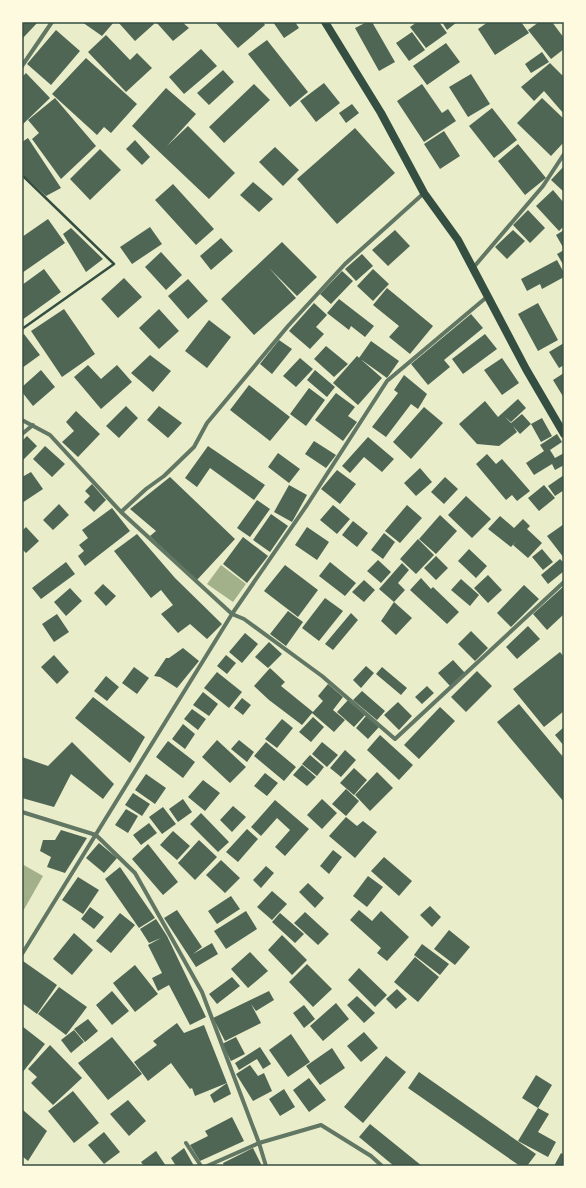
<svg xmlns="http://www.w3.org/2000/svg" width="586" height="1188" font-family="Mulish,sans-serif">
<rect width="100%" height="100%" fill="#e9edc9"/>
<path fill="#a3b18a" d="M 221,565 L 246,584 L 233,602 L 207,584 Z
M 22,864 L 43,876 L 22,913 Z"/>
<path fill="#4f6655" d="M 22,22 L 38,22 L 22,39 Z
M 82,22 L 114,22 L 102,36 Z
M 118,22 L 153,22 L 154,24 L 135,41 Z
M 156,22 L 182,22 L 189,28 L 173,41 Z
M 215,22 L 263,22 L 265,25 L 238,48 Z
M 273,22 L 295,22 L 299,28 L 284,38 Z
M 367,22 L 372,22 L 395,62 L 379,71 L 355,28 Z
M 417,22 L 439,22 L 447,33 L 426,48 L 410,27 Z
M 442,22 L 457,22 L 447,30 Z
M 488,22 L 521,22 L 529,33 L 495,55 L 478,29 Z
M 539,22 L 552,22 L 564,38 L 564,49 L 551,59 L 528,30 Z
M 56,30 L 80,51 L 51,85 L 27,64 Z
M 412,32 L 425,50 L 409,61 L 396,43 Z
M 106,35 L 130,60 L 137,53 L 152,68 L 126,92 L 88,52 Z
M 267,40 L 308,92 L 290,107 L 248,54 Z
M 446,43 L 460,62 L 427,85 L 413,66 Z
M 201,49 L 217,66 L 184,94 L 169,77 Z
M 542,52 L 549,62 L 531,73 L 525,64 Z
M 86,58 L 137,104 L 111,133 L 104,127 L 97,135 L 52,94 Z
M 550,63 L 564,77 L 564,114 L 544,91 L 534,101 L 521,87 Z
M 223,70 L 234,82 L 209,105 L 197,93 Z
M 26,73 L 50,98 L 22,125 L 22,77 Z
M 471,74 L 490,104 L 468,117 L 449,87 Z
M 324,83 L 340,103 L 316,122 L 300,101 Z
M 254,84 L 270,100 L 224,143 L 209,127 Z
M 422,84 L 442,113 L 448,109 L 456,121 L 424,142 L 397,101 Z
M 166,88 L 196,114 L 167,146 L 188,126 L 235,173 L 209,199 L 132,126 Z
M 55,98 L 96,146 L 61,179 L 32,139 L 39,133 L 28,120 Z
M 542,98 L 564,119 L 564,142 L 551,156 L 517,123 Z
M 352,104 L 359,113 L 346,123 L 339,113 Z
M 492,108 L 517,140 L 494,158 L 469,126 Z
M 355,128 L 395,173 L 337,224 L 297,179 Z
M 444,131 L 460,156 L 440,169 L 424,144 Z
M 28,138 L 61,188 L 46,196 L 22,174 L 22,142 Z
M 135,140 L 150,157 L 142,165 L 126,149 Z
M 518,144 L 546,178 L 525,195 L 498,161 Z
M 275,147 L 299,170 L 283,186 L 259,162 Z
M 100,149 L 121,170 L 90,200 L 70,179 Z
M 564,166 L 564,192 L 551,180 Z
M 253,182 L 273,199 L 259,212 L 240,195 Z
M 173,184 L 214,229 L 196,245 L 155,200 Z
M 553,190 L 564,203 L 564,226 L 559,231 L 536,206 Z
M 528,210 L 545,228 L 530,243 L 513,225 Z
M 48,219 L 65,243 L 22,273 L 22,237 Z
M 150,227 L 162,244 L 132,264 L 120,247 Z
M 71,228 L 103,259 L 86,272 L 63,234 Z
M 395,230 L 410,246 L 388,266 L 372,250 Z
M 513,230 L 525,241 L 507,259 L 495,247 Z
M 564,230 L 564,249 L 556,235 Z
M 221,238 L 233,251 L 211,270 L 200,256 Z
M 282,242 L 317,277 L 297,296 L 269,268 L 296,298 L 254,335 L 221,299 Z
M 564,250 L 564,266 L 557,254 Z
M 161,252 L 182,275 L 166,290 L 145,267 Z
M 362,254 L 373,266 L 356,281 L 345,269 Z
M 557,260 L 564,273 L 564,277 L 542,289 L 540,284 L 527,291 L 521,279 Z
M 44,269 L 61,292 L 22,320 L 22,285 Z
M 373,269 L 389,284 L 373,301 L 357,286 Z
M 342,271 L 353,281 L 331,304 L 320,294 Z
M 124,278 L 142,297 L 118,318 L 101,299 Z
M 188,279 L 208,301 L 188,319 L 168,296 Z
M 387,288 L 433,326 L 410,354 L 389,337 L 399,326 L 373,305 Z
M 339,299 L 374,326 L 365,337 L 351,326 L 349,330 L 327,313 Z
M 314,303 L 327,315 L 316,327 L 324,334 L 310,349 L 289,331 Z
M 538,303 L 558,340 L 538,351 L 518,314 Z
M 64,309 L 95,354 L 62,377 L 31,331 Z
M 159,309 L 179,331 L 159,349 L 139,328 Z
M 471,314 L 483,328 L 444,360 L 450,367 L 428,385 L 411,364 Z
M 209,320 L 231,337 L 207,368 L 185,351 Z
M 24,334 L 40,355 L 22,368 L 22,335 Z
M 485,334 L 497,349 L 463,374 L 452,359 Z
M 279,340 L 292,349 L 272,374 L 260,364 Z
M 371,341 L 399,361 L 387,378 L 359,358 Z
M 564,343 L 564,365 L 559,368 L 549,352 Z
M 326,346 L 348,364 L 334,377 L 314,359 Z
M 150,355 L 171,371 L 153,392 L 131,373 Z
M 357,356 L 382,378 L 358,405 L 333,383 Z
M 300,358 L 313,369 L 296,387 L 283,376 Z
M 502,358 L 519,383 L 502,395 L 484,370 Z
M 88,365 L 101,379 L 117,365 L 132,382 L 101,409 L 74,377 Z
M 41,370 L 55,387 L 33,406 L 22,392 L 22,387 Z
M 315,370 L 335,387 L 327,397 L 307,380 Z
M 564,373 L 564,398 L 553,380 Z
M 404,375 L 427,394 L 418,409 L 411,404 L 386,437 L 372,427 L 398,393 L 394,390 Z
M 249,385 L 290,417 L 270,441 L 230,410 Z
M 309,388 L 325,400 L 306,426 L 290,414 Z
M 336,393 L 355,407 L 348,416 L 357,422 L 343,441 L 315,420 Z
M 518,399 L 526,408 L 511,422 L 505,417 L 511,423 L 522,414 L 531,424 L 520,434 L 513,426 L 517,432 L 499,446 L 477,444 L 459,424 L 485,401 L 498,417 Z
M 126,406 L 138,418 L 119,438 L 106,426 Z
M 159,406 L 182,423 L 168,438 L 147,420 Z
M 424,407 L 443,423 L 411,459 L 393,442 Z
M 76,411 L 100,434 L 78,457 L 62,442 L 74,431 L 66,422 Z
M 542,418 L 552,436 L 541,442 L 531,424 Z
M 557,434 L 562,442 L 550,450 L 555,458 L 564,453 L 564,465 L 555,470 L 552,464 L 534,475 L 526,463 L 544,451 L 540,445 Z
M 27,436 L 37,446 L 22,461 L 22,441 Z
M 368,437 L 394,459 L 382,472 L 364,457 L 350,473 L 342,466 Z
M 314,441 L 336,455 L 326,468 L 305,454 Z
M 45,446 L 65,464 L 52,477 L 33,459 Z
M 208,446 L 265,485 L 254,500 L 210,468 L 197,487 L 185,478 Z
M 278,453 L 300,469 L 289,483 L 268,467 Z
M 487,454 L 496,464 L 502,459 L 530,491 L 517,501 L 512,495 L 506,500 L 476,464 Z
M 420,468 L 432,482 L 416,496 L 404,483 Z
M 337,470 L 356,484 L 340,504 L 321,489 Z
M 31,472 L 43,489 L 22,503 L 22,477 Z
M 564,475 L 564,490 L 555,496 L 548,486 Z
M 170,477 L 235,539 L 196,581 L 150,536 L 156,531 L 130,509 Z
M 445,477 L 458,489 L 444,504 L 431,492 Z
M 92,484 L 106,500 L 94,512 L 84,502 L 90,496 L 85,491 Z
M 289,485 L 307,495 L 292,522 L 274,512 Z
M 544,485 L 555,498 L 539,511 L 528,498 Z
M 466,496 L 491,519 L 472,538 L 448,515 Z
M 257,500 L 270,509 L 250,537 L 237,528 Z
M 59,504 L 69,515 L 53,530 L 43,520 Z
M 333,505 L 350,519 L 337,534 L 320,520 Z
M 407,505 L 422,518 L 400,543 L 385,531 Z
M 112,508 L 130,531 L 85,566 L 78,556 L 84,551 L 79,545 L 88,538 L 82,530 Z
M 271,514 L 288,526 L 270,552 L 253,540 Z
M 440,515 L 457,531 L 436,554 L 419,539 Z
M 500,516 L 514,528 L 523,519 L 530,526 L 527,529 L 542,543 L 528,558 L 513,545 L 517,540 L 511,547 L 488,529 Z
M 353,521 L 368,533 L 357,547 L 342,535 Z
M 564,524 L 564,558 L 547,536 Z
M 26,527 L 39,541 L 26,553 L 22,549 L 22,531 Z
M 307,527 L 329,542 L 317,560 L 295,545 Z
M 384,533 L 395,542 L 383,559 L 371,550 Z
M 137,534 L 175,578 L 222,624 L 207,639 L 190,624 L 178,633 L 161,614 L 173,605 L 161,590 L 151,598 L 114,551 Z
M 243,537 L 268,556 L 247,583 L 223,564 Z
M 418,539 L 434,555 L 416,574 L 400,559 Z
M 469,549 L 487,566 L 476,578 L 458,561 Z
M 542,549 L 553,562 L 543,570 L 532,557 Z
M 436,556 L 448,568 L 436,580 L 424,568 Z
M 560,559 L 564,563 L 564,571 L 548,584 L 541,575 Z
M 378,560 L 391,572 L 381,583 L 367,571 Z
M 66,562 L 75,574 L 41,599 L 32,588 Z
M 330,562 L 356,583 L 345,596 L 319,576 Z
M 402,563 L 409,570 L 398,583 L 405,590 L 394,602 L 379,589 Z
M 285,565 L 318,590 L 298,617 L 264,591 Z
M 488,575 L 502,590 L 488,603 L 474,588 Z
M 421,578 L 431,589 L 433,587 L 459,612 L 447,624 L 410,590 Z
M 461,579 L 479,595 L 470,606 L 451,590 Z
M 364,580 L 375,590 L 364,602 L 352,592 Z
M 103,584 L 116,596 L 106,606 L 94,593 Z
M 524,585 L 539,599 L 511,627 L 497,613 Z
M 564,586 L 564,614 L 547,630 L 533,614 Z
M 70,588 L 82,601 L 66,616 L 54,602 Z
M 325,598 L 343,611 L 319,641 L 302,628 Z
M 394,602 L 412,618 L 396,635 L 381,621 Z
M 288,611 L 303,622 L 286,646 L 270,634 Z
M 351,613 L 358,620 L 333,650 L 325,644 Z
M 57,614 L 69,632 L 54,642 L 42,624 Z
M 528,626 L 540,639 L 517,659 L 506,647 Z
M 471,631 L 488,648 L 475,661 L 458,644 Z
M 245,633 L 258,644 L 242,663 L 229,652 Z
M 269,642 L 282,654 L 268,668 L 255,657 Z
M 183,648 L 199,661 L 177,688 L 160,677 L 154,676 L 166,658 L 169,658 Z
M 560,652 L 564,657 L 564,711 L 544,727 L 513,689 Z
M 54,655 L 69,672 L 57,684 L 41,667 Z
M 226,655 L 236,663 L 227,674 L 217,666 Z
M 453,660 L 465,673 L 450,686 L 438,673 Z
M 366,666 L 374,673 L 361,688 L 353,680 Z
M 134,667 L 149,678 L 137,694 L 122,683 Z
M 382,667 L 407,688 L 401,695 L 376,674 Z
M 270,668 L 285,682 L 281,686 L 313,712 L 302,725 L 269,700 L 275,693 L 269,700 L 254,686 Z
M 477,671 L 492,686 L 466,712 L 451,697 Z
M 217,672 L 242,692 L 229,708 L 204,688 Z
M 106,676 L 119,687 L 107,701 L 94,691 Z
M 328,684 L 343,697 L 333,710 L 345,720 L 334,732 L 312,713 L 323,701 L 318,696 Z
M 427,686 L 434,693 L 422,704 L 415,697 Z
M 362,691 L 385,711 L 377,720 L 353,700 Z
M 203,692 L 218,704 L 209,716 L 193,705 Z
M 93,697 L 145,737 L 130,763 L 75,718 Z
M 242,698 L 251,705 L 243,715 L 234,708 Z
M 348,700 L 365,715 L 354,727 L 337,712 Z
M 398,702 L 412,716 L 399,730 L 384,715 Z
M 519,704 L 564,758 L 564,802 L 497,722 Z
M 440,707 L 455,721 L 419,759 L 404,745 Z
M 192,709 L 206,719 L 198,730 L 184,719 Z
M 366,716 L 379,727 L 368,739 L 356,728 Z
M 313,717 L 324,727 L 311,742 L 299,732 Z
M 282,719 L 293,728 L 277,748 L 265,739 Z
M 183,724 L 195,734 L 185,749 L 172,739 Z
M 564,727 L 564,746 L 555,735 Z
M 380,735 L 413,765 L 399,780 L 367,750 Z
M 217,740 L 246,767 L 230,783 L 202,757 Z
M 239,740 L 254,752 L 247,762 L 231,749 Z
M 168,741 L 195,762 L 183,778 L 156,757 Z
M 72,742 L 114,784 L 103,799 L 71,774 L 54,807 L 22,798 L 22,757 L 48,766 Z
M 266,742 L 296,767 L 284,781 L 254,756 Z
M 322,742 L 338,755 L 327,767 L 312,754 Z
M 345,750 L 356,760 L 341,777 L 330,768 Z
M 310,755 L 324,767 L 317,776 L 302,764 Z
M 302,765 L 316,777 L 307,786 L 293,775 Z
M 354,768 L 367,780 L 354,795 L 340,783 Z
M 377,772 L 393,788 L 370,811 L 355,795 Z
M 265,773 L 278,783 L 267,796 L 254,786 Z
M 146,774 L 166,788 L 155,804 L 135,790 Z
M 203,780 L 220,793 L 205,811 L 188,797 Z
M 346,789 L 359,801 L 346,816 L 332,804 Z
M 133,793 L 150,804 L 142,816 L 125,805 Z
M 183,799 L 192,812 L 178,822 L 169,809 Z
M 322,799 L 337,813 L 322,829 L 307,815 Z
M 275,800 L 309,829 L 285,856 L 275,847 L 290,830 L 277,818 L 261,836 L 251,827 Z
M 233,806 L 246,817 L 232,832 L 220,820 Z
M 163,807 L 176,824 L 162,834 L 149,817 Z
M 126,809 L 138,816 L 128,833 L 115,825 Z
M 201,813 L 229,842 L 218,852 L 190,824 Z
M 346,817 L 357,826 L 363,821 L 377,832 L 355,858 L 329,836 Z
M 149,823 L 157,833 L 141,845 L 133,835 Z
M 247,829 L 258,839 L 238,862 L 226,852 Z
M 61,830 L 87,838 L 65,873 L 47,867 L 51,857 L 40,851 L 43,840 L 55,840 Z
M 173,831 L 190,846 L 177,860 L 160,845 Z
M 199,840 L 217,857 L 195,880 L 178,863 Z
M 99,843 L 117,858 L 104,873 L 86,858 Z
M 148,844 L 178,882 L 163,895 L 132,859 Z
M 333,850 L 342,857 L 329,874 L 320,866 Z
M 384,857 L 412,881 L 399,896 L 371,871 Z
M 221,860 L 240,878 L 225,893 L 206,875 Z
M 266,866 L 274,873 L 261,888 L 253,880 Z
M 120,867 L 155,918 L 139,928 L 105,879 Z
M 368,876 L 383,887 L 367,907 L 353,896 Z
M 78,877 L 99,890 L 83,914 L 62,900 Z
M 308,883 L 324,898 L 315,908 L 299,892 Z
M 272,891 L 287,904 L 272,920 L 257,907 Z
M 231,896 L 240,909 L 217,924 L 208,911 Z
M 430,906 L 441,917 L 432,927 L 420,915 Z
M 90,907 L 104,917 L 94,929 L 81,919 Z
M 177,910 L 202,947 L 193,954 L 212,943 L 218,954 L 196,967 L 164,918 Z
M 359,910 L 372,921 L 381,911 L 409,937 L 387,961 L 377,953 L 381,948 L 350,920 Z
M 246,911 L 257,929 L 226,949 L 214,931 Z
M 305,912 L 329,934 L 318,945 L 294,923 Z
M 120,913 L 135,925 L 111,953 L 96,941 Z
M 280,913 L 304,934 L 295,943 L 272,922 Z
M 156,919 L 167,936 L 206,1017 L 190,1025 L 169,985 L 158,991 L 152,978 L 162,973 L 148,945 L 161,938 L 149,943 L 140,929 Z
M 449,930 L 470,947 L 455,965 L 434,949 Z
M 74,933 L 93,950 L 72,975 L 53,959 Z
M 282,935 L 307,960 L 292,975 L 268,950 Z
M 422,944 L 449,964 L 440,975 L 414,955 Z
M 250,952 L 268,971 L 248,988 L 231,969 Z
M 415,957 L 439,977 L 418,1002 L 394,982 Z
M 23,961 L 57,985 L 37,1014 L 22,1003 Z
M 307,964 L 332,989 L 313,1007 L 289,982 Z
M 135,965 L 158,994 L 135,1012 L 113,983 Z
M 359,968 L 387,995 L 375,1007 L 348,980 Z
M 232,977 L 240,986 L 217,1004 L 209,994 Z
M 59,987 L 87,1007 L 66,1035 L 38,1014 Z
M 397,989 L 407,999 L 396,1009 L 386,999 Z
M 112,991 L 129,1011 L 112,1025 L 96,1005 Z
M 269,991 L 274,1000 L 256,1011 L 251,1004 L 261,1023 L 225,1041 L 213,1018 Z
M 357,996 L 375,1013 L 364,1023 L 347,1005 Z
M 336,1003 L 349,1019 L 323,1041 L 310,1026 Z
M 304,1005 L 315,1019 L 304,1028 L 293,1013 Z
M 88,1019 L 98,1031 L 85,1042 L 74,1029 Z
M 177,1023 L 184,1033 L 204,1025 L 227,1083 L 195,1096 L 192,1088 L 190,1089 L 171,1063 L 148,1081 L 134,1062 L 157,1045 L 153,1041 Z
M 22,1026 L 45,1044 L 22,1073 Z
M 74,1030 L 84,1042 L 71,1053 L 61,1040 Z
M 364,1032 L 378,1048 L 361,1062 L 347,1046 Z
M 291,1034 L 310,1062 L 288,1077 L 269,1050 Z
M 112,1037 L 142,1074 L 108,1100 L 78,1063 Z
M 236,1037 L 245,1054 L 231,1061 L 222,1044 Z
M 50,1045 L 82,1078 L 53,1105 L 31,1083 L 37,1077 L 28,1069 Z
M 260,1047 L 271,1064 L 263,1069 L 257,1059 L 239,1070 L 235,1063 Z
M 332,1048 L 345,1068 L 320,1085 L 306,1066 Z
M 386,1056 L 406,1072 L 363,1123 L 344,1107 Z
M 250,1065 L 258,1076 L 264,1073 L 272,1091 L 253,1101 L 236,1074 Z
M 419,1072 L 536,1154 L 527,1166 L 520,1166 L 408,1088 Z
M 536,1075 L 552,1085 L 538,1108 L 522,1098 Z
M 309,1078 L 326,1100 L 309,1112 L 293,1090 Z
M 227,1083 L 231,1094 L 214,1103 L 210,1095 Z
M 284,1089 L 295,1107 L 280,1116 L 269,1099 Z
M 73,1091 L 99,1123 L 74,1143 L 48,1111 Z
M 128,1100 L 146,1121 L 129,1136 L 110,1114 Z
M 538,1108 L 549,1114 L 538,1132 L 556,1142 L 548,1157 L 518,1141 Z
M 23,1110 L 47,1131 L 28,1161 L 22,1156 Z
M 232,1117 L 244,1141 L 200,1161 L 190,1145 L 208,1136 L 205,1131 Z
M 370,1124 L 422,1166 L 394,1166 L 359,1137 Z
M 104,1132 L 120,1152 L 104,1164 L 88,1145 Z
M 184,1148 L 194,1166 L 176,1166 L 171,1158 Z
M 253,1148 L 262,1166 L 224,1166 L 223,1163 Z
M 156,1151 L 166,1166 L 144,1166 L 141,1162 Z
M 561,1153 L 564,1155 L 564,1166 L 554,1166 Z"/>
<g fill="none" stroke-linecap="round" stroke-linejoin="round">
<path stroke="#344e41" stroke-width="2.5" d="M 22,175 L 114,264 L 22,329"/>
<path stroke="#617663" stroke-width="4" d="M 22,66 L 52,22
M 473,268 L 543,186 L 564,154
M 22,420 L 50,435 L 121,512 L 232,614 L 244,619 L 322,676 L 395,739 L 564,582
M 22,434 L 33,425
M 121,512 L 146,489 L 164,476 L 194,447 L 207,423 L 288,326 L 345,264 L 424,193
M 22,812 L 96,835 L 135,873 L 202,992 L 259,1143 L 266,1166
M 22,954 L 232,614 L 307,505 L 387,381 L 488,296
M 186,1143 L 201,1166
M 207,1166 L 259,1143 L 321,1125 L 371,1156 L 382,1166"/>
<path stroke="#344e41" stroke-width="8" d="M 325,22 L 381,113 L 424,193 L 458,240 L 526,369 L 564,434"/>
</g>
<rect width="586" height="1188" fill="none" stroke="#fefae0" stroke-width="46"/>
<rect x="23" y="23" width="540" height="1142" fill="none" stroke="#344e41" stroke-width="1.5"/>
</svg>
